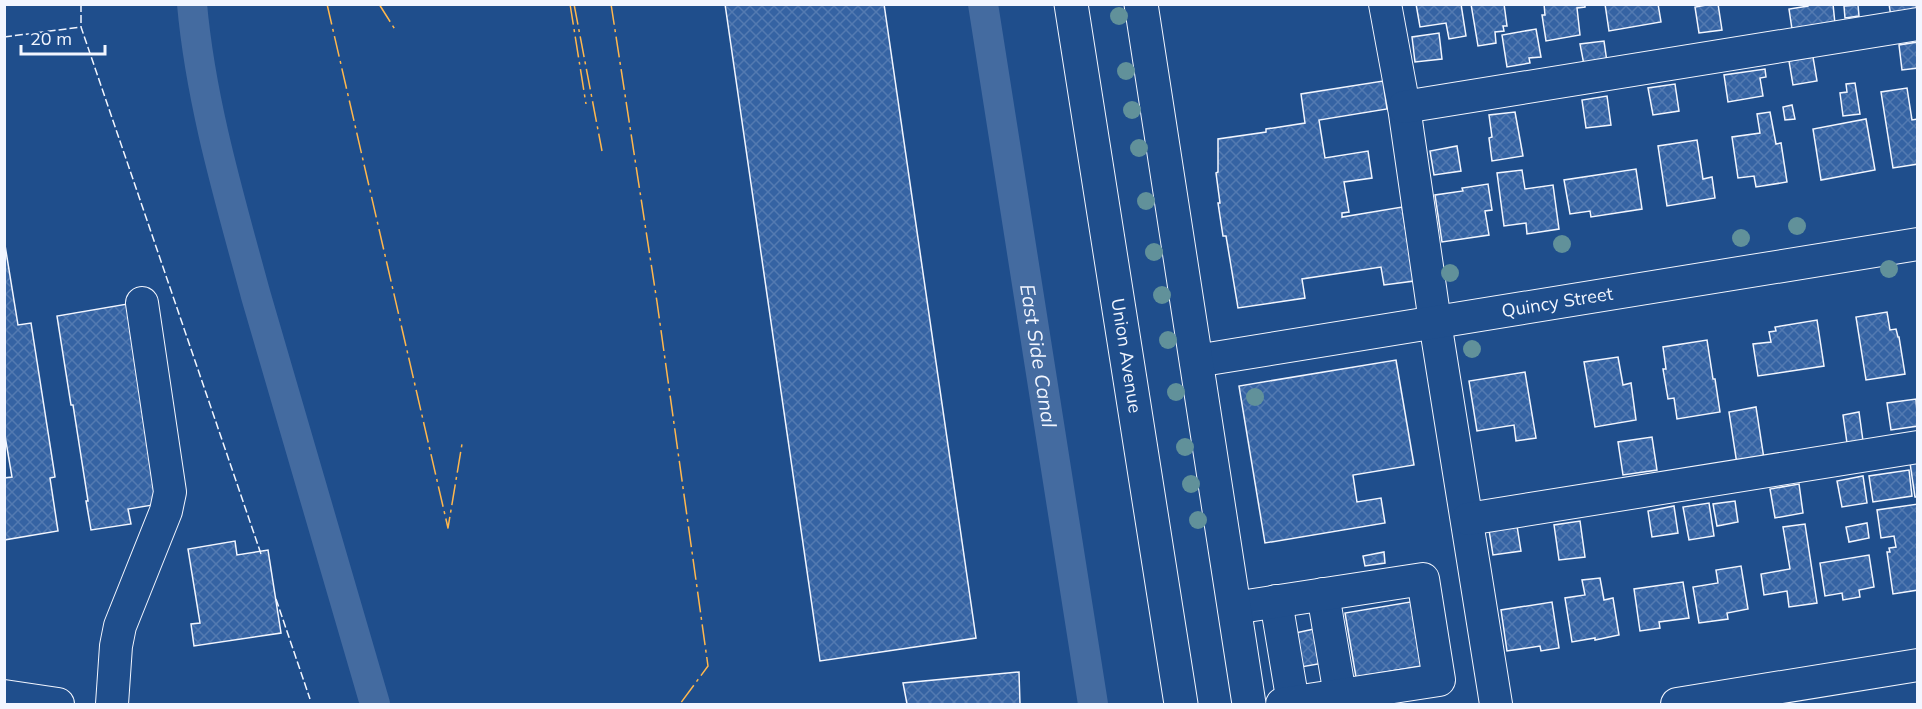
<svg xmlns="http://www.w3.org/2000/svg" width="1922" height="709" font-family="Mulish,sans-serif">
<defs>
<pattern id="building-cross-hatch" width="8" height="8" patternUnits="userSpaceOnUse" patternTransform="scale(1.5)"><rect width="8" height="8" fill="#3563a3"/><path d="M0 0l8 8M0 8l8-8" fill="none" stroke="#537ab1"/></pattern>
</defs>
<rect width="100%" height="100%" fill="#1f4e8c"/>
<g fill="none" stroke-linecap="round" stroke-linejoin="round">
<g stroke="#446ba0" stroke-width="30">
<path d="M 192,4 C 201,104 230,200 256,296 C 295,432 336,568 375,704"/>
<path id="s1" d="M 983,4 L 1093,704"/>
</g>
</g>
<path fill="url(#building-cross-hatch)" stroke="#f2f6ff" stroke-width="1.5" d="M 725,4 L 884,4 L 976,638 L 820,661 Z
M 1416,4 L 1461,4 L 1466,36 L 1449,39 L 1446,23 L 1420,27 Z
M 1471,4 L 1504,4 L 1507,26 L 1503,26 L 1504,31 L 1495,32 L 1496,43 L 1478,46 Z
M 1544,4 L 1585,4 L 1585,7 L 1577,8 L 1580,35 L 1546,41 L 1542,15 L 1545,15 Z
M 1605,4 L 1658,4 L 1661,22 L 1609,31 Z
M 1712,4 L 1718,4 L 1722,30 L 1699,33 L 1695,7 Z
M 1808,4 L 1833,4 L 1835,24 L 1792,29 L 1789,9 L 1808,6 Z
M 1889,4 L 1916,4 L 1917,13 L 1891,17 Z
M 1858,5 L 1859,16 L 1845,18 L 1844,6 Z
M 1536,29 L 1541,57 L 1529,58 L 1530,63 L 1507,67 L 1502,35 Z
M 1439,33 L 1442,59 L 1415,62 L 1412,37 Z
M 1604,41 L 1607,62 L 1584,65 L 1580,44 Z
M 1918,42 L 1918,68 L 1902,70 L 1899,45 Z
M 1813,57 L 1817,81 L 1793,85 L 1789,61 Z
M 1765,69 L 1766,77 L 1760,78 L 1763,96 L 1728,102 L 1724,75 Z
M 1383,81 L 1387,109 L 1319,120 L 1325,158 L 1368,151 L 1372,178 L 1344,182 L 1349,212 L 1342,213 L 1342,217 L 1402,207 L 1414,281 L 1384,285 L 1381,267 L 1302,279 L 1305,298 L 1238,308 L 1226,236 L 1223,236 L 1218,203 L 1220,203 L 1216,173 L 1218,172 L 1218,139 L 1266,132 L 1266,129 L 1305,123 L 1301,94 Z
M 1855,83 L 1860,114 L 1843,116 L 1840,93 L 1847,92 L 1846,84 Z
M 1675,84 L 1679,111 L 1653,115 L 1648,88 Z
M 1907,88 L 1912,120 L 1918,119 L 1918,164 L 1893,168 L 1881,92 Z
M 1607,96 L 1611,125 L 1586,128 L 1582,100 Z
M 1792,105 L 1795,119 L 1785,120 L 1783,107 Z
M 1515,112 L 1523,156 L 1492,161 L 1489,138 L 1492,137 L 1489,115 Z
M 1770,112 L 1776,144 L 1781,143 L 1787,182 L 1756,187 L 1754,176 L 1738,178 L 1732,137 L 1760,133 L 1757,114 Z
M 1866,119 L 1875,170 L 1821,180 L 1813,129 Z
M 1697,140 L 1703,179 L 1712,177 L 1715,198 L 1667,206 L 1658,146 Z
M 1457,146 L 1461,171 L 1434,175 L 1430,151 Z
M 1636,169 L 1642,209 L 1591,217 L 1590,211 L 1570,214 L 1564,180 Z
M 1522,170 L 1525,189 L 1553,185 L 1559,229 L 1527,234 L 1526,223 L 1504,226 L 1497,173 Z
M 1488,184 L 1492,210 L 1485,211 L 1489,235 L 1442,242 L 1435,195 L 1463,191 L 1462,188 Z
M 4,239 L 18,325 L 31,323 L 55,477 L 50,478 L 58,531 L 4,540 L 4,478 L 12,477 L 4,430 Z
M 133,303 L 165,503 L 128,509 L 131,524 L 91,530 L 86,501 L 88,501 L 73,405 L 71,405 L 57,316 Z
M 1887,312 L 1890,330 L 1896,329 L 1898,337 L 1899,337 L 1905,374 L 1866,380 L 1856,317 Z
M 1817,320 L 1824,366 L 1758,376 L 1753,344 L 1771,342 L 1769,332 L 1776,331 L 1775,327 Z
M 1707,340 L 1713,379 L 1715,379 L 1720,412 L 1677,419 L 1674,398 L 1668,399 L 1663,369 L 1666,369 L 1663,347 Z
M 1618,357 L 1623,385 L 1631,383 L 1636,420 L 1595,427 L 1584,362 Z
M 1396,360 L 1414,465 L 1353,475 L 1357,502 L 1381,498 L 1385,523 L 1265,543 L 1239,386 Z
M 1525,372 L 1536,438 L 1516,441 L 1514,425 L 1477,431 L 1469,381 Z
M 1916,399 L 1918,426 L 1891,430 L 1887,403 Z
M 1756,407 L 1764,459 L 1737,464 L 1729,412 Z
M 1859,412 L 1863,441 L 1847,443 L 1843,415 Z
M 1652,437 L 1657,470 L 1623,475 L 1618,442 Z
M 1918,462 L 1918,497 L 1915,497 L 1910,463 Z
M 1909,470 L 1912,496 L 1873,502 L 1869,476 Z
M 1863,476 L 1867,503 L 1842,507 L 1837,481 Z
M 1799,484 L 1803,513 L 1775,518 L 1770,489 Z
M 1735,501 L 1738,522 L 1717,526 L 1713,504 Z
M 1709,503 L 1714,536 L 1689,540 L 1683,507 Z
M 1918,504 L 1918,590 L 1893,594 L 1887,552 L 1890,552 L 1889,548 L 1896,547 L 1894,536 L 1881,538 L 1877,510 Z
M 1674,506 L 1678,533 L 1652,537 L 1648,511 Z
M 1580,521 L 1585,557 L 1559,560 L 1554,525 Z
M 1867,523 L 1869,538 L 1849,542 L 1846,527 Z
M 1805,524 L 1817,603 L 1789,607 L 1787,591 L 1764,595 L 1761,574 L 1790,569 L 1783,527 Z
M 1517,526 L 1521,551 L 1493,555 L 1489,530 Z
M 235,541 L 237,555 L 268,550 L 281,633 L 194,646 L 191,624 L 200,623 L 188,549 Z
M 1384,552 L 1385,563 L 1365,566 L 1363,556 Z
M 1869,555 L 1874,587 L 1859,590 L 1860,597 L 1843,600 L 1842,593 L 1825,596 L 1820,563 Z
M 1741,566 L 1748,609 L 1727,613 L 1728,619 L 1699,623 L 1693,587 L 1718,583 L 1716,570 Z
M 1600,578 L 1604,600 L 1613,598 L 1619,635 L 1595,640 L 1595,638 L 1572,642 L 1565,598 L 1585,595 L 1582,580 Z
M 1683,582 L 1689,618 L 1659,622 L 1660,628 L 1640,631 L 1634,589 Z
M 1416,601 L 1427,665 L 1356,677 L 1345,613 Z
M 1552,602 L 1559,648 L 1541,651 L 1540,646 L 1507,651 L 1501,610 Z
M 1319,628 L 1324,663 L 1301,667 L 1295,633 Z
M 1019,672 L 1020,704 L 907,704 L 903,683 Z"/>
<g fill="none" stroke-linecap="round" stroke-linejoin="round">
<defs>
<g id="minor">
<path d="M 1385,4 L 1404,107 L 1435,322 L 1496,704"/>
<path d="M 1404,107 L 1918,24"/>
<path id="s2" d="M 1196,361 L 1918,244"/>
<path d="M 1468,519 L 1918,447"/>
<path d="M 1323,594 L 1340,695"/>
<path d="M 1276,601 L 1293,703"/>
<path d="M 1234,608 L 1423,579 L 1439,680 L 1282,704"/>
<path d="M 4,696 L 58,704"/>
<path d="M 112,704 L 116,646 L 120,626 L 166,511 L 170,492 L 142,303"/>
<path d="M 1677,704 L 1918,665"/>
</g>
<g id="major">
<path id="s3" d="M 1071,4 L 1181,704"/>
<path d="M 1141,4 L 1249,704"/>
</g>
</defs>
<use href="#minor" stroke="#f2f6ff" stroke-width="34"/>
<use href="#major" stroke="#f2f6ff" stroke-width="35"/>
<use href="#minor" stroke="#1f4e8c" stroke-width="32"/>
<use href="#major" stroke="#1f4e8c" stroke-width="33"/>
<path stroke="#f2f6ff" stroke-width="1.5" stroke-dasharray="8 3" stroke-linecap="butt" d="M 81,4 L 81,27 L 261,554
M 4,37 L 81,27
M 276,599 L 310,699"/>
<path stroke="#ffb74d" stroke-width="1.5" stroke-dasharray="21 4.5 3 4.5" stroke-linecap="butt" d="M 327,4 L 448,528 L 462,444
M 379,4 L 396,31
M 570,4 L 586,104
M 574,4 L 602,151
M 611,4 L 657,302 L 708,666 L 680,704"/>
</g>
<g fill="#61919a">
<circle cx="1119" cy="16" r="9"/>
<circle cx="1126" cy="71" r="9"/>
<circle cx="1132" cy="110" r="9"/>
<circle cx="1139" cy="148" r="9"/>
<circle cx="1146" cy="201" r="9"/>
<circle cx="1797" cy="226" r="9"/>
<circle cx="1741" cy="238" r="9"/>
<circle cx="1562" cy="244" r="9"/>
<circle cx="1154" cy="252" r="9"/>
<circle cx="1889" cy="269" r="9"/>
<circle cx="1450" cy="273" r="9"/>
<circle cx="1162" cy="295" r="9"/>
<circle cx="1168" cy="340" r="9"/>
<circle cx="1472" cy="349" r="9"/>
<circle cx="1176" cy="392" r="9"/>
<circle cx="1255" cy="397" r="9"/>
<circle cx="1185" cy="447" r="9"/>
<circle cx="1191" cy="484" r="9"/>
<circle cx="1198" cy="520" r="9"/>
</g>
<g text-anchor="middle" stroke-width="4.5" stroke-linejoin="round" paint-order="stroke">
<g font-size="18" fill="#f2f6ff" stroke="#1f4e8c">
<text dy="6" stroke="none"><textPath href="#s2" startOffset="366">Quincy Street</textPath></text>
<text dy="6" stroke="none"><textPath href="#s3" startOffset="356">Union Avenue</textPath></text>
</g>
<g font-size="20" font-style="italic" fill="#f2f6ff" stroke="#1f4e8c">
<text dy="7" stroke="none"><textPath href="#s1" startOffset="356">East Side Canal</textPath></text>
</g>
</g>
<rect width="1922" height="709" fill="none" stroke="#f2f6ff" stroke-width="12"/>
<path d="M21 45v9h84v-9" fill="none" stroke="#f2f6ff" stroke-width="3"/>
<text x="30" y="45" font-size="18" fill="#f2f6ff" stroke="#1f4e8c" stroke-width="4.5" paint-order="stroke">20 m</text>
</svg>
